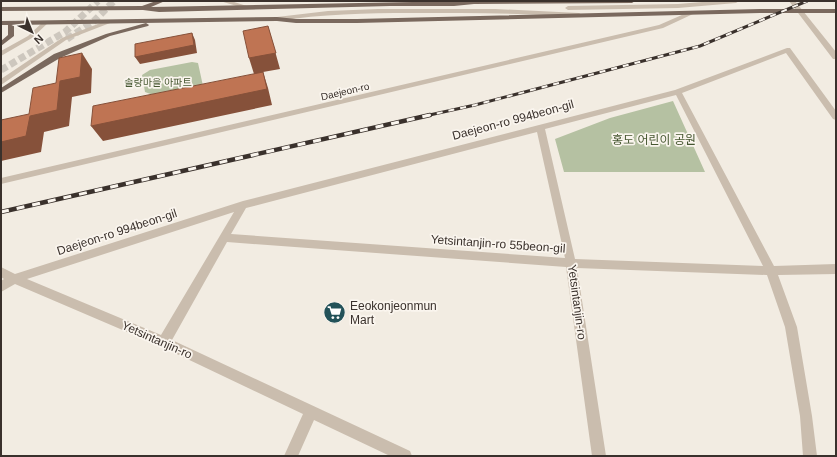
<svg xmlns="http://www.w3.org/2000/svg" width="837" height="457" font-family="Helvetica,'Noto Sans KR',sans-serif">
<rect width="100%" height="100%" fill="#f2ece2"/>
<path fill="#b5c1a2" d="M 192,62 L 198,63 L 203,86 L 156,96 L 145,92 L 142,75 L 150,70 Z
M 673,101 L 705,172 L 564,172 L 555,139 L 610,118 Z"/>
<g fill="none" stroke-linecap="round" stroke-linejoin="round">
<path stroke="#cdc7be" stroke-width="7" stroke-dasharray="7 3.5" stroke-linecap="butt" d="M 67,39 L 94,21 L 114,1
M 1,70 L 65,32 L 98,1"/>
<path fill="#cabdae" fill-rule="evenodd" d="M 220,1 L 231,1 L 250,7 L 247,9 Z
M 714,1 L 739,1 L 736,3 L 678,8 L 568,10 L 565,8 L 568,6 L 678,4 Z
M 789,1 L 795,1 L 836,52 L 836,59 L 833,59 Z
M 378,9 L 495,9 L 579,13 L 582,15 L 579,17 C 523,13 467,13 411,13 C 366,13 322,14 277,21 L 274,19 L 277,17 L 328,11 Z
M 691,11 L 693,12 L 693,14 L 663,28 L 1,184 L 1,178 L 659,25 Z
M 108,20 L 111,22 L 110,23 L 66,40 L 1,85 L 1,79 L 62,38 Z
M 44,21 L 49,22 L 32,38 L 1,56 L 1,51 L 28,36 Z
M 787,48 L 790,48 L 836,111 L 836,120 L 833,119 L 786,53 L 682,93 L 774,266 L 836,264 L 836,274 L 778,275 L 797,327 L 812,416 L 817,456 L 803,456 L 800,416 L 785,327 L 767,275 L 577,268 L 606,456 L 592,456 L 566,267 L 227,242 L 172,340 L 410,451 L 412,456 L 390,456 L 314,420 L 298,456 L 284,456 L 303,414 L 160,346 L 15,284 L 1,292 L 1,281 L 4,279 L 1,277 L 1,267 L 15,274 L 243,201 L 675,90 ZM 676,95 L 763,266 L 575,259 L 545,129 ZM 537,132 L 565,258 L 231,234 L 246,208 ZM 234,212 L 161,335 L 27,279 Z"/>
<path fill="#7a695e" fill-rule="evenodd" d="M 156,1 L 165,1 L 151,7 L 465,1 L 635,1 L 632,3 L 474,4 L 454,6 L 390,6 L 159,12 L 143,10 L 1,11 L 1,7 L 142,6 Z
M 760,9 L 836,9 L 836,13 L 760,13 L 357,23 L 296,23 L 277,21 L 14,25 L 14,36 L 1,46 L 1,41 L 8,35 L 8,25 L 1,25 L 1,21 L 277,17 L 296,19 L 357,19 Z
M 146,23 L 149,25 L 148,26 L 110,36 L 60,58 L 1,93 L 1,88 L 54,54 L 106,34 Z"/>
<defs>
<path id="rail-far1" d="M 425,116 L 475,105 L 700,46 L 807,1"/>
<path id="rail" d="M 1,212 L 430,115"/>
</defs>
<use href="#rail-far1" stroke="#3a312c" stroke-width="3"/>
<use href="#rail" stroke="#3a312c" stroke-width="4.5"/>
<use href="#rail-far1" stroke="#faf5ee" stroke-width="2" stroke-dasharray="6" stroke-linecap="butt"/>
<use href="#rail" stroke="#faf5ee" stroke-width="3" stroke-dasharray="8" stroke-linecap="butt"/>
</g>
<path fill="#86513a" d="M 268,26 L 280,69 L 263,72 L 268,88 L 272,105 L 103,141 L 91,126 L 254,74 L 249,58 Z
M 192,33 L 195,40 L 197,53 L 140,64 L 135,57 Z
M 82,53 L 92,69 L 91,93 L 72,97 L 69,126 L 44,132 L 41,152 L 1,161 L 1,142 L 30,116 L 60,81 Z"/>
<path fill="#bf7453" stroke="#86513a" d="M 268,26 L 276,53 L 249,58 L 243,31 Z
M 192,33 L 194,45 L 135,57 L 135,44 Z
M 82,53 L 80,77 L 60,81 L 57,110 L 30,116 L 26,136 L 1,142 L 1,120 L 29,114 L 33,88 L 56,83 L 59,58 Z
M 263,72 L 267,89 L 91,126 L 93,106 Z"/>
<defs>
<symbol id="supermarket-disc" viewBox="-11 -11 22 22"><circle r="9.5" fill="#235259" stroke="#faf5ee"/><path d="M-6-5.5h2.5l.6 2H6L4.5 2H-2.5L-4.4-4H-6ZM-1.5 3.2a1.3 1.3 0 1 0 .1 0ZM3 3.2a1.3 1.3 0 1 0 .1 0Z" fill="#fff"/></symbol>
</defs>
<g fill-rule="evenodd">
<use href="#supermarket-disc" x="322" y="300" width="25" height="25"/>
</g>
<g text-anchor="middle" stroke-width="3.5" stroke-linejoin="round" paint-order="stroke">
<g font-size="10" fill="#465731" stroke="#faf5ee">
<text x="158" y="86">솔랑마을 아파트</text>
</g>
<g font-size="10" fill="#3a312c" stroke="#faf5ee">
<text transform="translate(345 91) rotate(-13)" y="4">Daejeon-ro</text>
</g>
<g font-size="12" fill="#3a312c" stroke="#faf5ee">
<text transform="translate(513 120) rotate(-15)" y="4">Daejeon-ro 994beon-gil</text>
<text transform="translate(117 232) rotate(-18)" y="4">Daejeon-ro 994beon-gil</text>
<text transform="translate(498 244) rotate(4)" y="4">Yetsintanjin-ro 55beon-gil</text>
<text transform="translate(577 302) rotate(82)" y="4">Yetsintanjin-ro</text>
<text transform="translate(157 340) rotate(24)" y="4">Yetsintanjin-ro</text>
</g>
<g font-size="12" fill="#465731" stroke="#faf5ee">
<text x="654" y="144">홍도 어린이 공원</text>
</g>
<g font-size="12" fill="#3a312c" stroke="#faf5ee" text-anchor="start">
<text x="350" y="310">Eeokonjeonmun<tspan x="350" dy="14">Mart</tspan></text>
</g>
</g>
<rect width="837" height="457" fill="none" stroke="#3a312c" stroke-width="4"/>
<g transform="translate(32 32) rotate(137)" stroke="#faf5ee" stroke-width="3" paint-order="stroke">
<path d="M0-3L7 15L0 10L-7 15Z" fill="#3a312c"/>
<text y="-6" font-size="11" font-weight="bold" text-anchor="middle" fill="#3a312c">N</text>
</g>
</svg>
